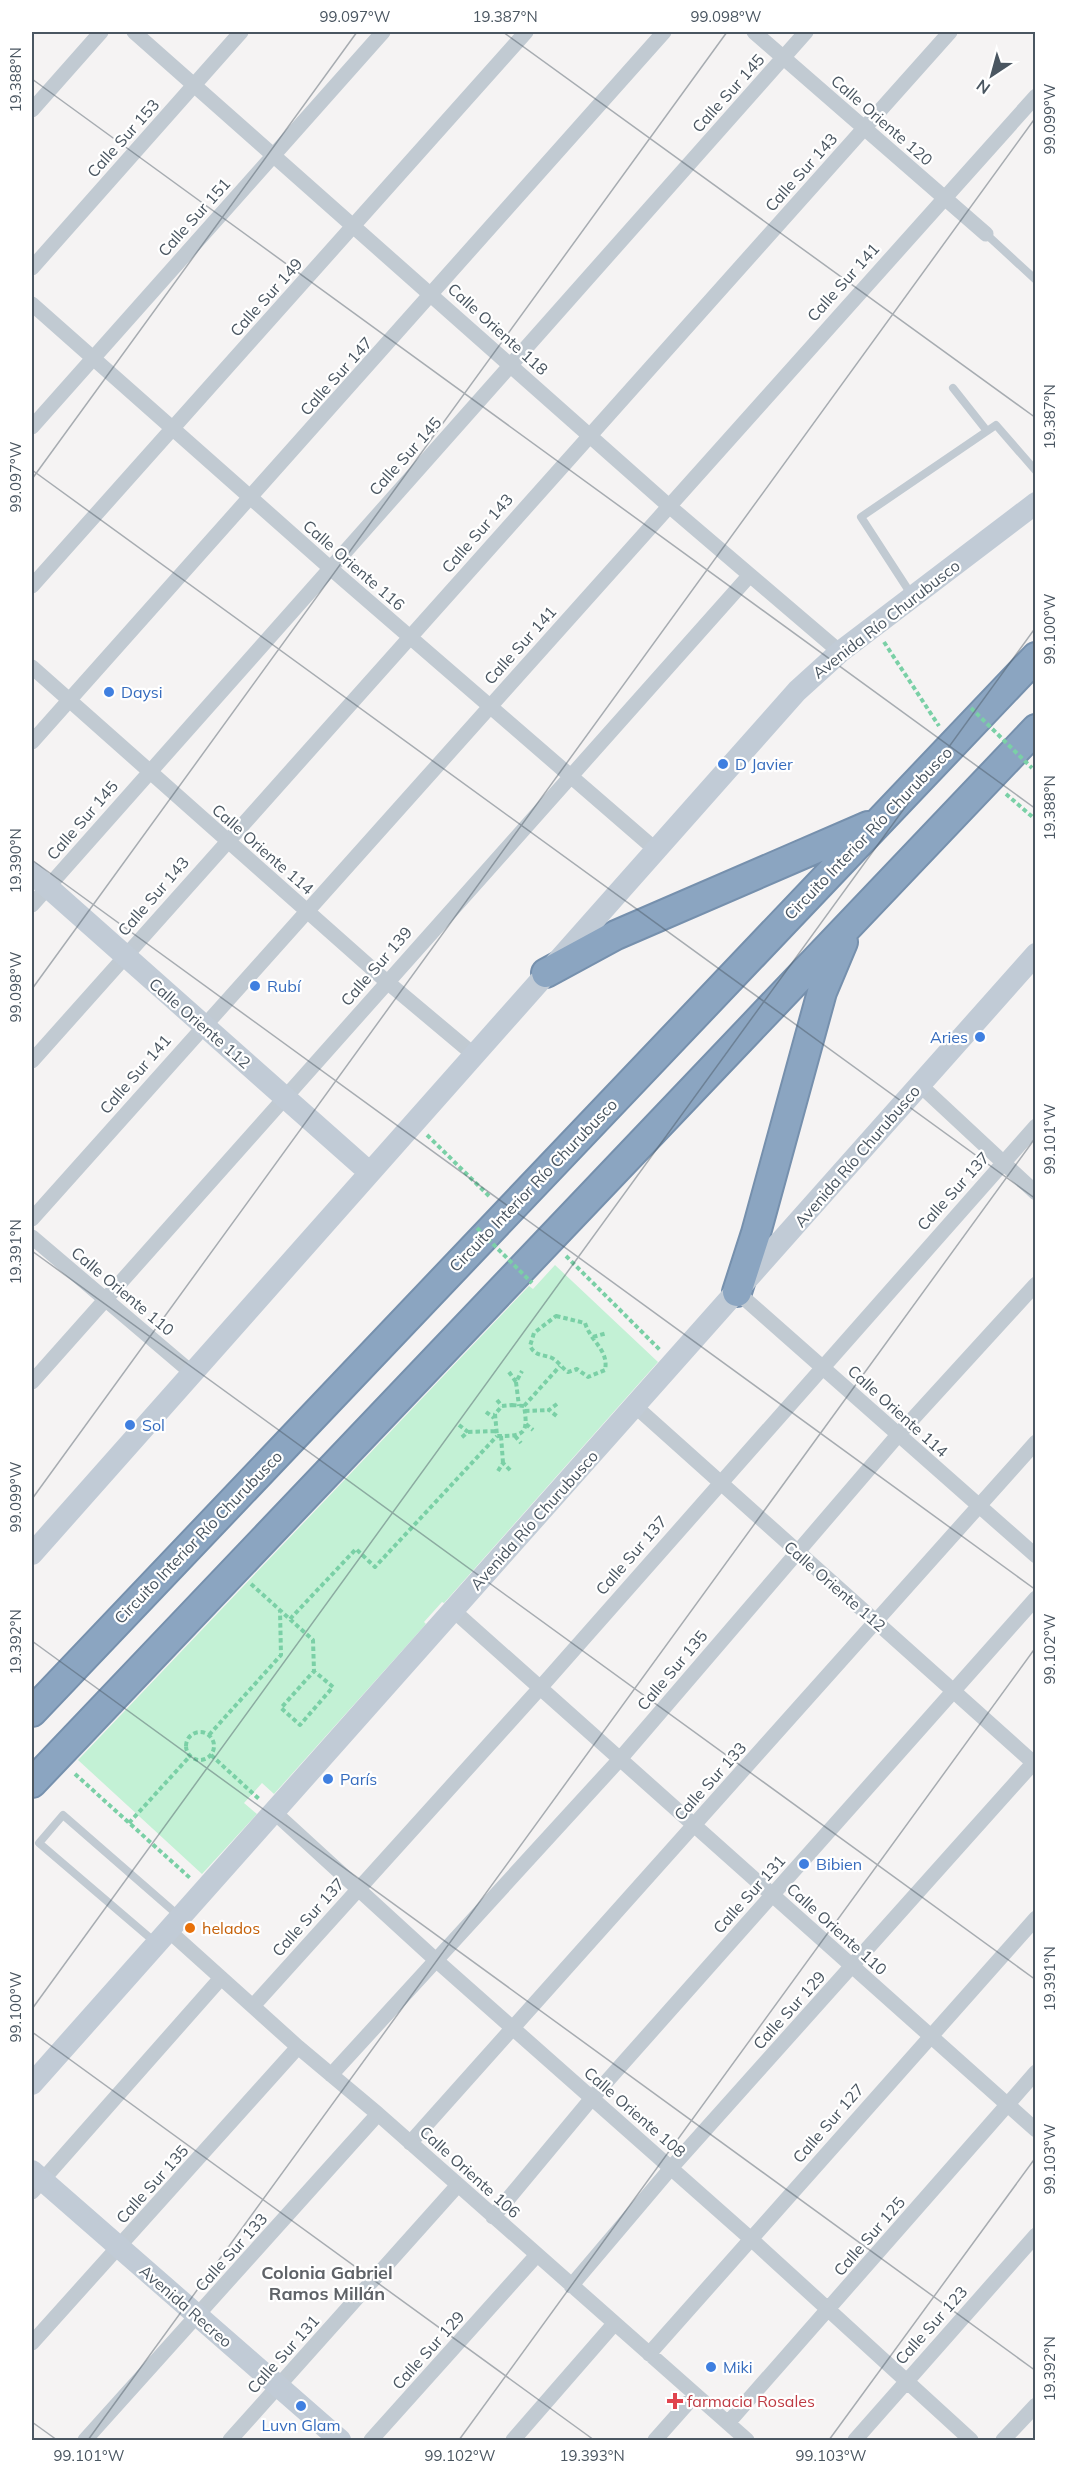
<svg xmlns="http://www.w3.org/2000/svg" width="1067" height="2472" font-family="Mulish,sans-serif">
<rect width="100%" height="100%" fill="#f5f3f3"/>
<path fill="#c3f1d5" d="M 555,1265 L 658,1362 L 444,1603 L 442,1602 L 424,1622 L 426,1624 L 274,1794 L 262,1783 L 244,1803 L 257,1814 L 202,1874 L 78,1760 L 529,1286 L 533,1289 Z"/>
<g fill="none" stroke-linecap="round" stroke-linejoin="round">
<defs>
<path id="highway" d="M 546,973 L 616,935 L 868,826
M 737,1292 L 756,1233 L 822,992 L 843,942
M 32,1712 L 1036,657
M 32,1783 L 1036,729"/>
</defs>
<use href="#highway" stroke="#7690ad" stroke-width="32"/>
<path stroke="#7ad0a6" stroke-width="4" stroke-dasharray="4.5 3" stroke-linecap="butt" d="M 884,642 L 939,726
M 1006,794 L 1036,820
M 427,1135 L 490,1197
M 566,1256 L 660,1350
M 556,1316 L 585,1323 C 591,1342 609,1350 605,1370 L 588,1377 L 577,1369 L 568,1372 C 562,1368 558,1361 552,1358 C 543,1354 536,1357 530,1346 L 534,1333 Z
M 593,1337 L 607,1333
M 509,1372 L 516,1382 L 522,1371
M 516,1382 L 519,1406
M 497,1400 L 502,1406
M 557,1404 L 549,1410 L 558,1417
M 512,1405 L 524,1406 C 529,1435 523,1436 497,1436 L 495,1414 L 502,1406 Z
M 524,1406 L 560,1366
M 525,1411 L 549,1410
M 486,1412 L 494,1418
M 526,1424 L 533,1430
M 459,1425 L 468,1432 L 460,1439
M 468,1432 L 496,1431
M 501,1436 L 503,1463
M 515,1436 L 521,1443
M 498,1471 L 503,1463 L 511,1471
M 251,1584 L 313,1640 L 314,1671 L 281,1708 L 300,1725 L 333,1687 L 314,1671
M 290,1619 L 356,1549 L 375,1567 L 497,1436
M186 1746a14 14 0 1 1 28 0a14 14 0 1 1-28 0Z
M 209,1735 L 281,1655 L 280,1610
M 211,1755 L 259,1799
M 75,1774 L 190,1878
M 129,1823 L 190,1756"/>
<path stroke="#c1cad2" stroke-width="8" d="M 986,234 L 1036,280
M 953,388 L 987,431
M 911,594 L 861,517 L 996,425 L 1036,471
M 156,1943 L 39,1843 L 63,1815 L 179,1916"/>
<path stroke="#c1cad2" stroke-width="15" d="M 134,32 L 669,506 L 840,652
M 754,32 L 986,234
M 32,110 L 101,32
M 32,268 L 241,32
M 32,304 L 329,567 L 656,850
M 32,427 L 383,32
M 32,586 L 526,32
M 32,667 L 386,981 L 473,1054
M 32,742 L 664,32
M 32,905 L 806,32
M 32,1061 L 950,32
M 920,1085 L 1036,1193
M 32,1219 L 1036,96
M 32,1237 L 192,1373
M 737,1292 L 1036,1556
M 32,1382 L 749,576
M 635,1406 L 1036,1765
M 454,1611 L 1036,2130
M 274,1812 L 438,1962 L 751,2239 L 971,2440
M 169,1931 L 298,2047 L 378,2114 L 747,2440
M 253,2006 L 540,1688 L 1036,1126
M 331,2075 L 620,1759 L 898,1435 L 1036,1284
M 410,2143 L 1036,1442
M 32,2192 L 221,1978
M 493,2217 L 592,2098 L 1036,1598
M 571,2286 L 671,2168 L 1036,1760
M 32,2343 L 298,2047
M 649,2354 L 1036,1918
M 728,2423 L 1036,2072
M 85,2440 L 378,2114
M 230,2440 L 458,2185
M 371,2440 L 536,2256
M 513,2440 L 614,2324
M 655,2440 L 695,2395
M 855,2440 L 1036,2235
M 1003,2440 L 1036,2405"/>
<path stroke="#c1cbd6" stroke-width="22" d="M 32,873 L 369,1172
M 32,1554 L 797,691 L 840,652 L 1036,503
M 32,2084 L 1036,954
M 32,2171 L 340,2440"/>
<use href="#highway" stroke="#8ba5c1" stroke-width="28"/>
<path stroke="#7ad0a6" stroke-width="4" stroke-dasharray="4.5 3" stroke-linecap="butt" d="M 971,708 L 1032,768
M 477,1228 L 532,1283"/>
</g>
<path fill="none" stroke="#4a5661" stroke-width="1.5" stroke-opacity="0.45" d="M 503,32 L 1036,418M 32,79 L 1036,809M 32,470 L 1036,1199M 32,479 L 357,32M 32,860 L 1036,1590M 32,989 L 727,32M 32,1251 L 1036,1980M 32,1499 L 1036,117M 32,1641 L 1036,2371M 32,2009 L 1036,627M 32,2032 L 594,2440M 32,2422 L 57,2440M 88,2440 L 1036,1137M 459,2440 L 1036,1647M 829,2440 L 1036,2157"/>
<g fill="#3f7fe0" stroke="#fff" stroke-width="2">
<circle cx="109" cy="692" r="6"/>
<circle cx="723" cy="764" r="6"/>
<circle cx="255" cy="986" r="6"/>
<circle cx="980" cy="1037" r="6"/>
<circle cx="130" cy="1425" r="6"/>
<circle cx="328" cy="1779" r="6"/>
<circle cx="804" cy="1864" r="6"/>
<circle cx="711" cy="2367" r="6"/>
<circle cx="301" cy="2406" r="6"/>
</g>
<circle fill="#e8710a" stroke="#fff" stroke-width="2" cx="190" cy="1928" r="6"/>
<path fill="#e0444e" stroke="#fff" stroke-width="2" d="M672 2392h6v6h6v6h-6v6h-6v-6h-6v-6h6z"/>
<g text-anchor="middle" stroke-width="4.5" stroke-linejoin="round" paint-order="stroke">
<g font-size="16" fill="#4a5661" stroke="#fff">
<text transform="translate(728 93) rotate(-48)" y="6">Calle Sur 145</text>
<text transform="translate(882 120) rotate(41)" y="6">Calle Oriente 120</text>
<text transform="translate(123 138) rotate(-48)" y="6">Calle Sur 153</text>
<text transform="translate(801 172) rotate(-48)" y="6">Calle Sur 143</text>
<text transform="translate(194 217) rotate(-48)" y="6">Calle Sur 151</text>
<text transform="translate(843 282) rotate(-48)" y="6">Calle Sur 141</text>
<text transform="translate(266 297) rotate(-48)" y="6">Calle Sur 149</text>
<text transform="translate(498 329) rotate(42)" y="6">Calle Oriente 118</text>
<text transform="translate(336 376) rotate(-48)" y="6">Calle Sur 147</text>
<text transform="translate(405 456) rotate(-48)" y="6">Calle Sur 145</text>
<text transform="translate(477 533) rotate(-49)" y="6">Calle Sur 143</text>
<text transform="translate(354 565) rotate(41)" y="6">Calle Oriente 116</text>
<text transform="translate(886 619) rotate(-38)" y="6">Avenida Río Churubusco</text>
<text transform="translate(520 645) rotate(-48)" y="6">Calle Sur 141</text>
<text transform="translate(82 820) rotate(-49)" y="6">Calle Sur 145</text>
<text transform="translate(868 833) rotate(-46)" y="6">Circuito Interior Río Churubusco</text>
<text transform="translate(263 849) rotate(41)" y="6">Calle Oriente 114</text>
<text transform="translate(153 896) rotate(-49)" y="6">Calle Sur 143</text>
<text transform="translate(376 966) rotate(-49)" y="6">Calle Sur 139</text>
<text transform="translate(200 1023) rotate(41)" y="6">Calle Oriente 112</text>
<text transform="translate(135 1074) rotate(-49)" y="6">Calle Sur 141</text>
<text transform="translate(857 1156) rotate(-49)" y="6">Avenida Río Churubusco</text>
<text transform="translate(533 1185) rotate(-46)" y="6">Circuito Interior Río Churubusco</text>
<text transform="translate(953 1191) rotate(-48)" y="6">Calle Sur 137</text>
<text transform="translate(123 1291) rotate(40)" y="6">Calle Oriente 110</text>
<text transform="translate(898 1411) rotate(42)" y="6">Calle Oriente 114</text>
<text transform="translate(534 1520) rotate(-48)" y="6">Avenida Río Churubusco</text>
<text transform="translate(198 1537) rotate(-46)" y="6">Circuito Interior Río Churubusco</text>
<text transform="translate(631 1555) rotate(-49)" y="6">Calle Sur 137</text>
<text transform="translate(835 1586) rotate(41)" y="6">Calle Oriente 112</text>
<text transform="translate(672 1670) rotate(-50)" y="6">Calle Sur 135</text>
<text transform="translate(710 1781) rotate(-48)" y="6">Calle Sur 133</text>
<text transform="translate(749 1894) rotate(-48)" y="6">Calle Sur 131</text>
<text transform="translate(308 1917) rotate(-48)" y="6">Calle Sur 137</text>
<text transform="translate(837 1929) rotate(42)" y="6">Calle Oriente 110</text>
<text transform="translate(789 2010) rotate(-48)" y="6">Calle Sur 129</text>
<text transform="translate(635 2112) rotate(41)" y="6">Calle Oriente 108</text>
<text transform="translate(828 2123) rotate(-49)" y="6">Calle Sur 127</text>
<text transform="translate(470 2172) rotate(42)" y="6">Calle Oriente 106</text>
<text transform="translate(152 2184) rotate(-48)" y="6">Calle Sur 135</text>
<text transform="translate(869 2236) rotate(-49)" y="6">Calle Sur 125</text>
<text transform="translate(231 2252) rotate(-48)" y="6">Calle Sur 133</text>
<text transform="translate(186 2306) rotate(41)" y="6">Avenida Recreo</text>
<text transform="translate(931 2325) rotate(-48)" y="6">Calle Sur 123</text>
<text transform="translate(428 2350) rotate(-48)" y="6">Calle Sur 129</text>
<text transform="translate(283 2354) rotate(-48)" y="6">Calle Sur 131</text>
</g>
<g font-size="16" fill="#366cbe" stroke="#fff" text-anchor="start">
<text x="121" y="698">Daysi</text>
<text x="735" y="770">D Javier</text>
<text x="267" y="992">Rubí</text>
<text x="968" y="1043" text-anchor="end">Aries</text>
<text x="142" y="1431">Sol</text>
<text x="340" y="1785">París</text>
<text x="816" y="1870">Bibien</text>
<text x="723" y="2373">Miki</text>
<text x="301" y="2431" text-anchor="middle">Luvn Glam</text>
</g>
<g font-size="16" fill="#c56008" stroke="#fff" text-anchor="start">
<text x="202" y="1934">helados</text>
</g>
<g font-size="16" fill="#be3a42" stroke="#fff" text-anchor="start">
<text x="687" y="2407">farmacia Rosales</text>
</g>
<g font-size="18" font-weight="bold" fill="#5f6368" stroke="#fff">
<text x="327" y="2279">Colonia Gabriel<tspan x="327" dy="21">Ramos Millán</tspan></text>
</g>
</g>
<rect width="1067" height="2472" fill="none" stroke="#ffffff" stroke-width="66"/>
<g transform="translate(992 75) rotate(216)" stroke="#ffffff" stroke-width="4.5" paint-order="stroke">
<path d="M0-4.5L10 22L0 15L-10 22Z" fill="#4a5661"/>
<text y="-9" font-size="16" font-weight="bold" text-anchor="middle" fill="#4a5661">N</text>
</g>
<rect x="33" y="33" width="1001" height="2406" fill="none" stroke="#4a5661" stroke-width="2"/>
<g font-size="15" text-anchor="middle" fill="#4a5661">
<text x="355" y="22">99.097°W</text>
<text x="505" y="22">19.387°N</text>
<text x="726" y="22">99.098°W</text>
<text transform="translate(16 80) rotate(-90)" y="5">19.388°N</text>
<text transform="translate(1050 119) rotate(-90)" y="5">99.099°W</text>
<text transform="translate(1050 417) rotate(-90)" y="5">19.387°N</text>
<text transform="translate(16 477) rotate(-90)" y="5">99.097°W</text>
<text transform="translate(1050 629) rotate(-90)" y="5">99.100°W</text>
<text transform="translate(1050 808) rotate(-90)" y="5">19.388°N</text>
<text transform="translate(16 861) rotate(-90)" y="5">19.390°N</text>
<text transform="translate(16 987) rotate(-90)" y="5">99.098°W</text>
<text transform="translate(1050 1139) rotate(-90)" y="5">99.101°W</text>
<text transform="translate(16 1252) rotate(-90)" y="5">19.391°N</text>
<text transform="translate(16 1497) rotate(-90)" y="5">99.099°W</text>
<text transform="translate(16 1642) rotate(-90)" y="5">19.392°N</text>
<text transform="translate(1050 1649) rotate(-90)" y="5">99.102°W</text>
<text transform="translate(1050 1979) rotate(-90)" y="5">19.391°N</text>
<text transform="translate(16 2007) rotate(-90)" y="5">99.100°W</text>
<text transform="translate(1050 2159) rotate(-90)" y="5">99.103°W</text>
<text transform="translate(1050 2369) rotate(-90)" y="5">19.392°N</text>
<text x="89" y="2461">99.101°W</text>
<text x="460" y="2461">99.102°W</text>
<text x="592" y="2461">19.393°N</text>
<text x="831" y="2461">99.103°W</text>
</g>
</svg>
